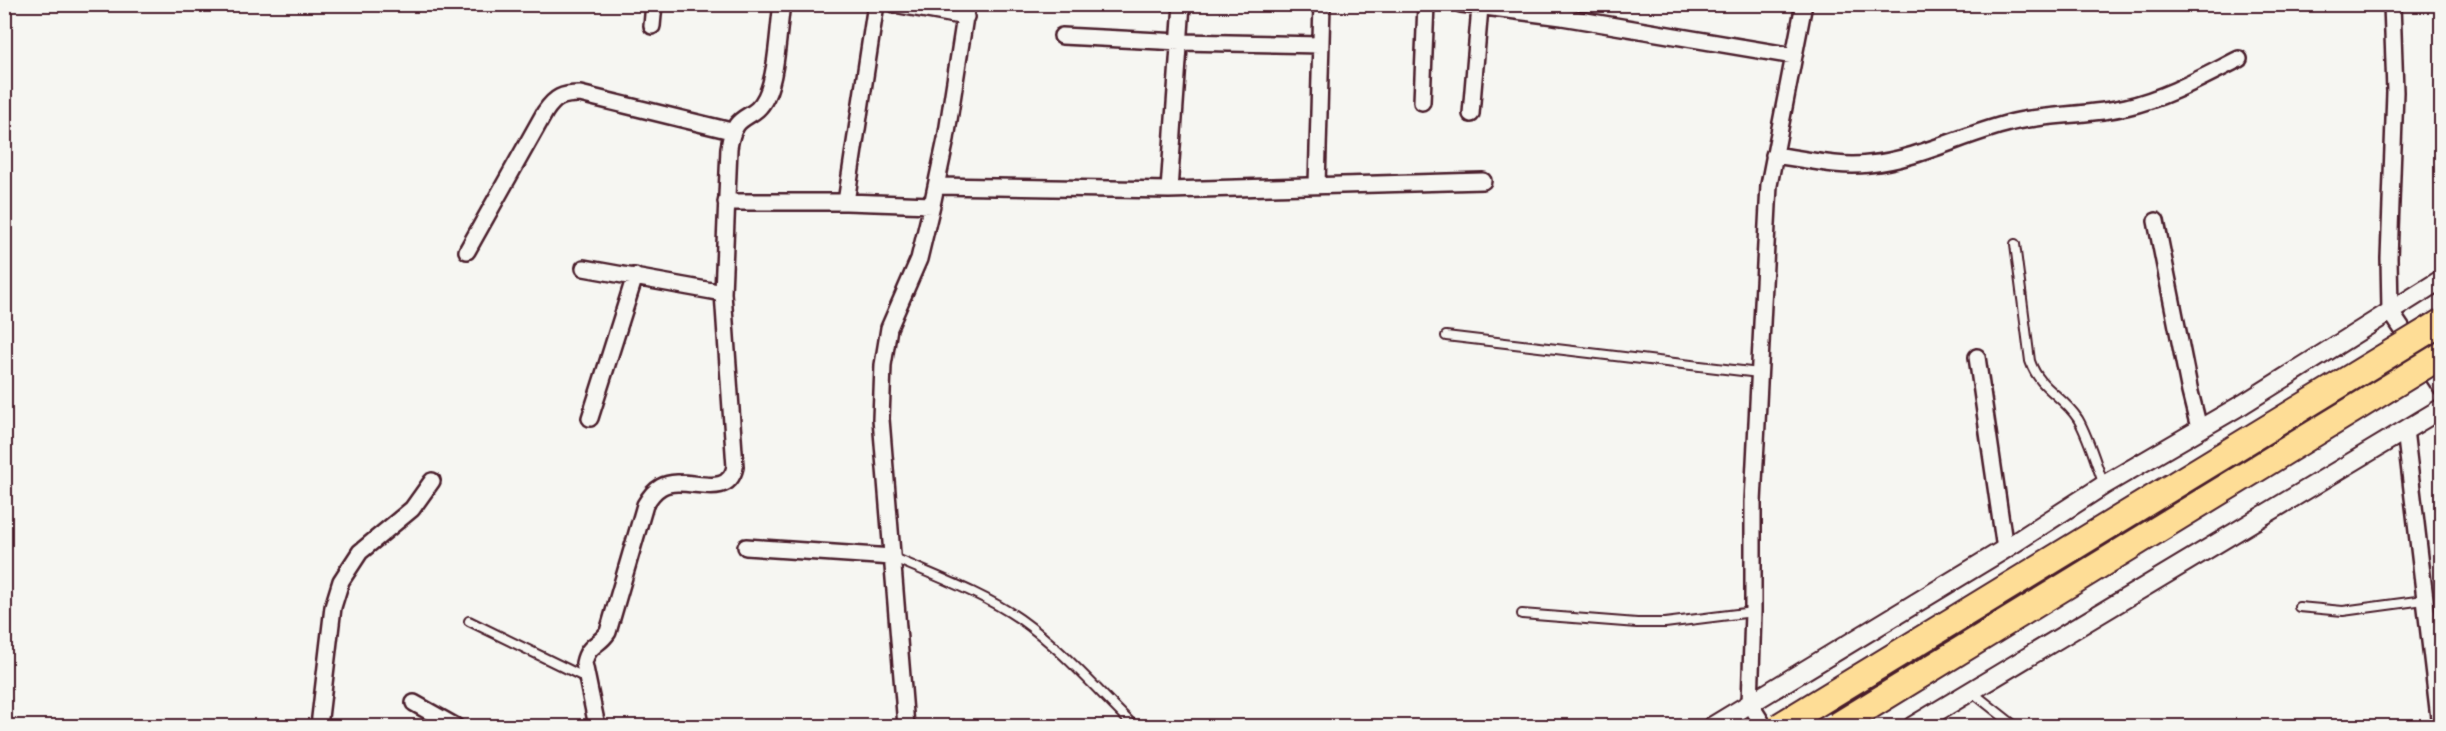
<svg xmlns="http://www.w3.org/2000/svg" width="2446" height="731" font-family="'Gochi Hand',sans-serif">
<rect width="100%" height="100%" fill="#f6f6f2"/>
<filter id="ink" filterUnits="userSpaceOnUse"><feTurbulence type="fractalNoise" baseFrequency=".0167" numOctaves="2"/><feDisplacementMap in="SourceGraphic" scale="12" xChannelSelector="R" yChannelSelector="G"/><feConvolveMatrix kernelMatrix="1 2 1 2 8 2 1 2 1" color-interpolation-filters="sRGB"/></filter>
<g filter="url(#ink)">
<g fill="none" stroke-linecap="round" stroke-linejoin="round">
<defs>
<path id="service" d="M 2015,244 L 2030,361 C 2040,390 2063,395 2078,419 C 2089,438 2096,464 2104,485
M 1446,336 L 1759,373
M 892,557 C 935,576 982,593 1020,619 C 1062,649 1097,690 1134,726
M 2299,607 L 2343,611 L 2424,600
M 1522,614 L 1637,623 L 1665,623 L 1753,612
M 469,621 L 586,678
M 1972,692 L 2015,726"/>
<path id="minor" d="M 894,4 L 966,17
M 1461,4 L 1562,17 L 1794,56
M 2392,4 L 2395,92 L 2389,258 L 2390,311 L 2442,389
M 652,26 L 654,4
M 1062,36 L 1180,42 L 1320,45
M 1422,102 L 1426,4
M 1471,114 L 1480,7
M 1774,155 C 1805,159 1839,168 1869,164 C 1921,159 1967,132 2018,121 C 2053,114 2091,115 2126,107 C 2166,98 2203,77 2239,59
M 1317,185 L 1322,4
M 936,186 L 1169,190 L 1483,181
M 1169,190 L 1182,4
M 726,202 L 846,202 L 932,205
M 846,202 L 876,4
M 2156,221 L 2190,392 L 2199,428
M 467,251 L 545,112 C 555,97 562,94 580,94 L 731,131
M 584,268 L 723,293
M 1977,357 L 2005,549
M 590,418 L 635,276
M 2405,430 L 2440,726
M 746,547 L 892,557
M 414,703 L 455,726
M 319,726 L 333,607 L 341,581 L 360,552 L 412,509 L 432,481
M 597,726 L 584,663 C 588,644 599,646 608,632 L 645,505 C 649,498 654,491 661,487 C 685,473 727,503 735,467 L 723,293 L 729,148 C 735,108 753,124 766,97 C 777,75 778,30 782,4
M 906,726 L 881,419 L 883,365 L 889,328 L 919,259 L 932,205 L 946,139 L 967,4
M 1764,726 L 1750,704 L 1753,612 L 1753,502 L 1769,185 L 1804,4"/>
<path id="tertiary" d="M 1713,726 L 2005,549 L 2104,485 L 2243,404 L 2442,279
M 1913,726 L 2442,408"/>
</defs>
<use href="#service" stroke="#4a1f2b" stroke-width="12"/>
<use href="#minor" stroke="#4a1f2b" stroke-width="20"/>
<use href="#tertiary" stroke="#4a1f2b" stroke-width="22"/>
<use href="#service" stroke="#f6f6f2" stroke-width="8"/>
<use href="#minor" stroke="#f6f6f2" stroke-width="15"/>
<use href="#tertiary" stroke="#f6f6f2" stroke-width="18"/>
<defs>
<path id="trunk-bridge" d="M 1780,726 L 2442,322
M 1837,726 L 2442,355"/>
</defs>
<use href="#trunk-bridge" stroke="#4a1f2b" stroke-width="30" stroke-linecap="butt"/>
<use href="#trunk-bridge" stroke="#fedd96" stroke-width="26"/>
</g>
</g>
<rect width="2446" height="731" fill="none" stroke="#f6f6f2" stroke-width="24"/>
<rect x="12" y="12" width="2422" height="707" fill="none" stroke="#4a1f2b" stroke-width="2" filter="url(#ink)"/>
</svg>
